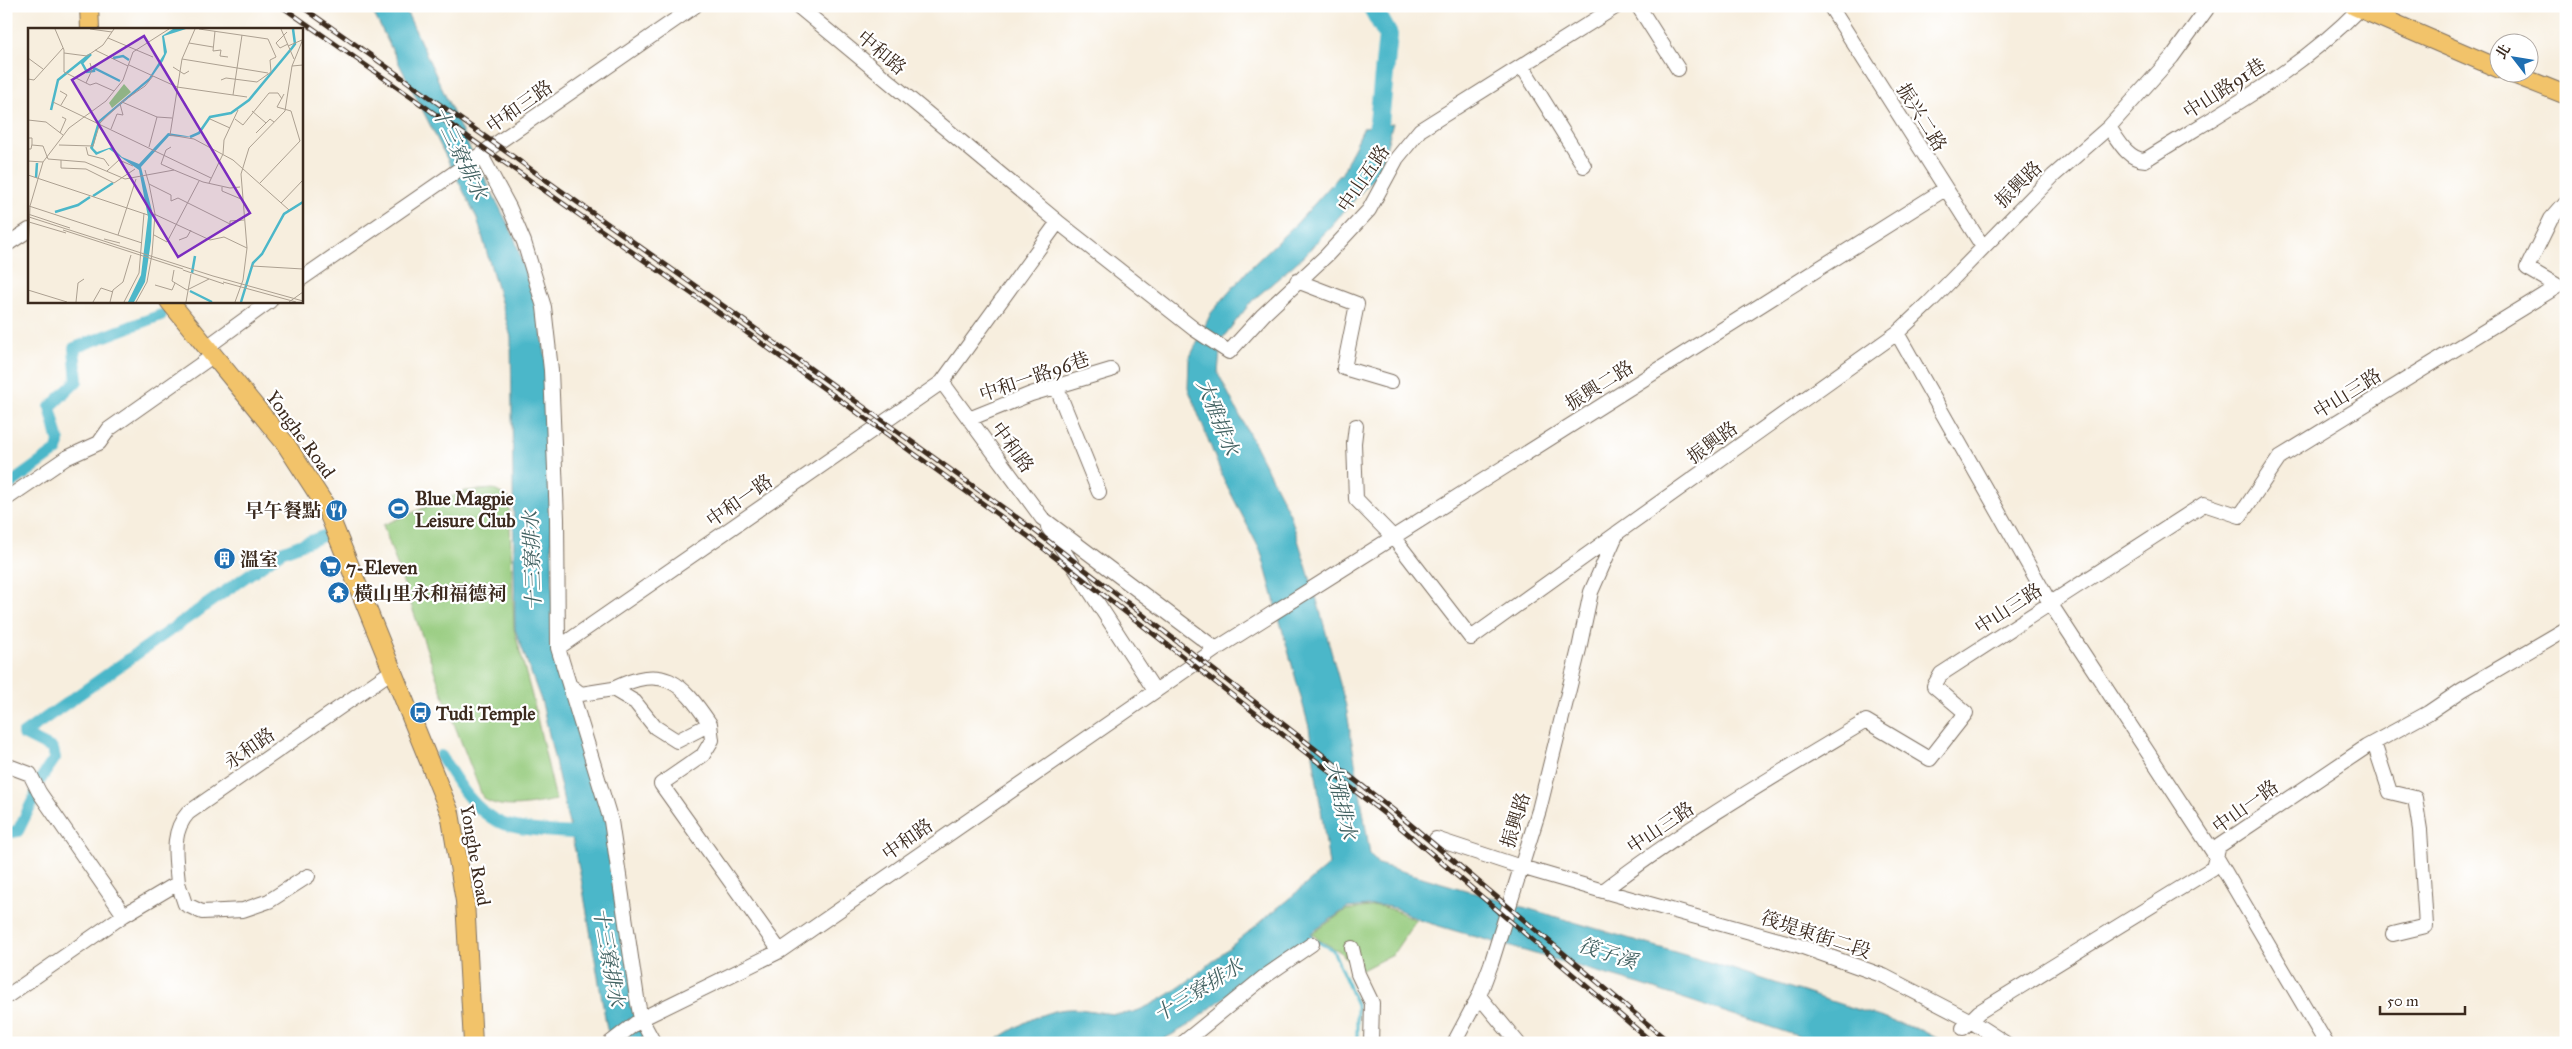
<svg xmlns="http://www.w3.org/2000/svg" width="2572" height="1049" font-family="'IM FELL Great Primer','Noto Serif TC',serif">
<rect width="100%" height="100%" fill="#fff"/>
<filter id="ink" filterUnits="userSpaceOnUse"><feTurbulence type="fractalNoise" baseFrequency=".02" numOctaves="2"/><feDisplacementMap in="SourceGraphic" scale="10" xChannelSelector="R" yChannelSelector="G"/><feConvolveMatrix kernelMatrix="1 2 1 2 8 2 1 2 1" color-interpolation-filters="sRGB"/></filter>
<filter id="wash" filterUnits="userSpaceOnUse"><feTurbulence type="fractalNoise" baseFrequency=".0096" numOctaves="4" result="noise"/><feDisplacementMap in="SourceGraphic" scale="20" xChannelSelector="R" yChannelSelector="G"/><feGaussianBlur stdDeviation="1.12" result="paint"/><feColorMatrix in="noise" values="0 0 0 0 0 0 0 0 0 0 0 0 0 0 0 0 0 1.4 0 .05"/><feComposite in="paint" operator="in"/></filter>
<g filter="url(#wash)">
<rect width="100%" height="100%" fill="#f7eede"/>
<path fill="#95cb7d" stroke="#687a4e" d="M 493,489 L 509,498 L 514,629 L 532,696 L 556,800 C 533,804 502,812 483,798 L 441,690 L 383,525 L 465,491 Z
M 1378,906 L 1395,910 L 1416,920 L 1393,954 L 1360,971 L 1339,951 L 1319,940 L 1312,934 L 1346,910 Z"/>
<path fill="#4cb7c9" stroke="#447074" d="M 370,6 L 404,6 L 469,147 L 514,236 L 538,313 L 548,371 L 554,649 L 608,821 L 649,1043 L 614,1043 L 607,1029 L 581,878 L 542,703 L 515,629 L 511,337 L 477,218 Z
M 1393,123 L 1380,171 L 1304,256 L 1252,301 L 1221,340 L 1218,373 L 1290,514 L 1319,607 L 1346,706 L 1370,854 L 1378,864 L 1732,969 L 1923,1031 L 1946,1043 L 1819,1043 L 1639,984 L 1459,932 L 1419,920 L 1396,908 L 1379,905 L 1347,908 L 1311,933 L 1313,939 L 1294,945 L 1272,960 L 1189,1025 L 1157,1043 L 992,1043 C 1015,1027 1047,1007 1076,1009 C 1098,1010 1117,1019 1139,1010 C 1172,997 1202,970 1230,947 C 1263,920 1296,893 1329,865 L 1309,727 L 1261,552 L 1223,478 L 1188,388 L 1189,359 L 1211,313 L 1249,269 L 1298,222 L 1342,173 L 1364,127 Z"/>
<g fill="none" stroke-linecap="round" stroke-linejoin="round">
<path stroke="#4cb7c9" stroke-width="3" d="M 1316,941 L 1333,950 L 1357,1006 L 1357,1043"/>
<path stroke="#4cb7c9" stroke-width="12" d="M 6,487 L 57,450 L 59,442 L 50,407 L 77,381 L 74,348 L 161,315
M 441,756 C 456,780 472,809 499,822 C 517,831 564,832 586,834
M 6,833 L 18,831 L 36,794 L 38,783 L 55,758 L 53,749 L 23,734 L 281,552 L 326,535"/>
<path stroke="#4cb7c9" stroke-width="20" d="M 1371,150 L 1377,142 L 1388,35 L 1372,6"/>
</g>
</g>
<g filter="url(#ink)">
<g fill="none" stroke-linecap="round" stroke-linejoin="round">
<defs>
<path id="minor" d="M 798,6 L 1058,222 L 1194,329 L 1229,352 L 1263,315 L 1327,255 L 1369,210 L 1397,158 L 1420,130 L 1617,6
M 1638,6 L 1678,69
M 1830,6 L 1983,247
M 1522,66 L 1584,166
M 2109,127 C 2118,140 2128,160 2145,160 C 2218,114 2298,72 2359,9
M 481,155 L 509,207 L 524,242 L 544,307 L 551,370 L 557,519 L 558,648 L 611,821 L 637,998 L 641,1019 L 654,1043
M 6,245 L 29,230
M 301,279 L 695,6
M 1297,281 L 1357,304 L 1344,368 L 1391,382
M 1897,333 L 2050,603 L 2217,858 L 2326,1043
M 207,347 L 270,301
M 942,382 L 1042,518 L 1216,649
M 1056,386 L 1099,492
M 969,419 L 1031,394 L 1111,370
M 1356,426 L 1354,443 L 1356,499 L 1393,537 L 1471,638 L 1616,534
M 6,499 L 66,458 L 99,443 L 109,429 L 214,355
M 1048,527 L 1155,691
M 558,648 L 942,382 L 1058,222
M 572,687 L 581,694 L 613,689 L 635,702 L 655,727 L 677,741 L 710,724 L 712,740 L 703,755 L 661,784 L 780,951
M 613,689 C 663,664 681,681 710,724
M 2374,743 L 2390,792 L 2415,798 L 2420,830 L 2426,926 L 2393,934
M 6,765 L 30,774 L 39,792 L 124,915
M 1436,839 L 1521,867 L 1603,891 C 1686,827 1776,775 1866,721 L 1930,759 L 1966,713 L 1934,686 L 1941,674 L 2204,504 L 2240,516 L 2280,457 L 2558,286 L 2527,268 L 2551,219 L 2566,202
M 178,883 L 185,904 L 202,912 L 243,910 L 269,901 L 308,876
M 1603,891 L 1797,945 L 1884,976 L 1969,1020 L 2005,1043
M 1352,948 L 1358,974 L 1372,1003 L 1371,1043
M 1479,996 L 1518,1043
M 6,997 L 124,915 L 178,883 C 176,858 170,833 188,813 L 392,671
M 1963,1028 L 1979,1012 L 2213,868 L 2219,846 L 2366,747 L 2428,713 L 2462,690 L 2566,629
M 610,1043 L 641,1019 L 780,951 L 1216,649 L 1945,189
M 1183,1043 L 1264,977 L 1312,944
M 1454,1043 L 1479,996 L 1491,964 L 1539,810 L 1579,649 L 1591,592 L 1617,533 L 1897,333 L 1930,302 L 2053,176 L 2109,127 L 2172,57 L 2209,6"/>
<path id="major" d="M 89,6 L 90,29
M 2354,6 L 2500,69
M 2508,72 L 2566,95
M 169,301 L 285,443 L 325,505 L 450,813 L 465,901 L 473,1043"/>
</defs>
<use href="#minor" stroke="#7d6f61" stroke-width="16"/>
<use href="#major" stroke="#7d6f61" stroke-width="20"/>
<use href="#minor" stroke="#fff" stroke-width="14"/>
<use href="#major" stroke="#f2c36a" stroke-width="18"/>
<defs>
<path id="rail" d="M 281,6 L 735,324 L 1029,537 L 1386,815 L 1653,1043
M 301,6 L 739,317 L 1034,530 L 1392,809 L 1670,1043"/>
</defs>
<use href="#rail" stroke="#3b2a1e" stroke-width="5"/>
<use href="#rail" stroke="#fff" stroke-width="3" stroke-dasharray="9" stroke-linecap="butt"/>
</g>
</g>
<defs>
<symbol id="stadium-disc" viewBox="-11 -11 22 22"><circle r="9.5" fill="#1f6fb2" stroke="#fff"/><path d="M0-5a6.5 5 0 1 0 0 10a6.5 5 0 1 0 0-10ZM-3.5-1.8h7v3.6h-7Z" fill="#fff"/></symbol>
<symbol id="restaurant-disc" viewBox="-11 -11 22 22"><circle r="9.5" fill="#1f6fb2" stroke="#fff"/><path d="M-5-6h1v4h1v-4h1v4h1v-4h1v5L-1.5 .5V6h-2V.5L-5-1ZM5-6V6H3V1.5H1.5Q1.5-4 5-6Z" fill="#fff"/></symbol>
<symbol id="building-disc" viewBox="-11 -11 22 22"><circle r="9.5" fill="#1f6fb2" stroke="#fff"/><path d="M-4-6H4V6H1V3H-1V6H-4ZM-2.5-4.3h1.7v1.8h-1.7ZM.8-4.3h1.7v1.8H.8ZM-2.5-1h1.7V.8h-1.7ZM.8-1h1.7V.8H.8Z" fill="#fff"/></symbol>
<symbol id="supermarket-disc" viewBox="-11 -11 22 22"><circle r="9.5" fill="#1f6fb2" stroke="#fff"/><path d="M-6-5.5h2.5l.6 2H6L4.5 2H-2.5L-4.4-4H-6ZM-1.5 3.2a1.3 1.3 0 1 0 .1 0ZM3 3.2a1.3 1.3 0 1 0 .1 0Z" fill="#fff"/></symbol>
<symbol id="temple-disc" viewBox="-11 -11 22 22"><circle r="9.5" fill="#1f6fb2" stroke="#fff"/><path d="M0-6L5-2H3V0L6.5 2.5H4V6H1.5V3h-3V6H-4V2.5H-6.5L-3 0V-2H-5Z" fill="#fff"/></symbol>
<symbol id="bus-disc" viewBox="-11 -11 22 22"><circle r="9.5" fill="#1f6fb2" stroke="#fff"/><path d="M-5-6H5V4H4V6H2V4H-2V6H-4V4H-5ZM-3.5-4V0h7V-4ZM-3.5 1.2v1.5H-2V1.2ZM2 1.2v1.5H3.5V1.2Z" fill="#fff"/></symbol>
</defs>
<g fill-rule="evenodd">
<use href="#stadium-disc" x="386" y="496" width="25" height="25"/>
<use href="#restaurant-disc" x="324" y="498" width="25" height="25"/>
<use href="#building-disc" x="212" y="546" width="25" height="25"/>
<use href="#supermarket-disc" x="318" y="554" width="25" height="25"/>
<use href="#temple-disc" x="326" y="580" width="25" height="25"/>
<use href="#bus-disc" x="408" y="700" width="25" height="25"/>
</g>
<g text-anchor="middle" stroke-width="4.5" stroke-linejoin="round" paint-order="stroke">
<g font-size="19" fill="#3b2a1e" stroke="#fff">
<text transform="translate(882 52) rotate(40)" y="7">中和路</text>
<text transform="translate(2224 88) rotate(-33)" y="7">中山路91巷</text>
<text transform="translate(519 106) rotate(-35)" y="7">中和三路</text>
<text transform="translate(1922 117) rotate(58)" y="7">振兴二路</text>
<text transform="translate(1363 178) rotate(-56)" y="7">中山五路</text>
<text transform="translate(2018 184) rotate(-45)" y="7">振興路</text>
<text transform="translate(1034 376) rotate(-19)" y="7">中和一路96巷</text>
<text transform="translate(1599 385) rotate(-32)" y="7">振興二路</text>
<text transform="translate(2347 393) rotate(-32)" y="7">中山三路</text>
<text transform="translate(301 434) rotate(54)" y="7">Yonghe Road</text>
<text transform="translate(1712 442) rotate(-36)" y="7">振興路</text>
<text transform="translate(1013 447) rotate(54)" y="7">中和路</text>
<text transform="translate(739 500) rotate(-35)" y="7">中和一路</text>
<text transform="translate(2008 608) rotate(-33)" y="7">中山三路</text>
<text transform="translate(249 748) rotate(-35)" y="7">永和路</text>
<text transform="translate(2245 806) rotate(-36)" y="7">中山一路</text>
<text transform="translate(1515 820) rotate(-73)" y="7">振興路</text>
<text transform="translate(1660 827) rotate(-34)" y="7">中山三路</text>
<text transform="translate(907 839) rotate(-35)" y="7">中和路</text>
<text transform="translate(476 855) rotate(80)" y="7">Yonghe Road</text>
<text transform="translate(1816 934) rotate(18)" y="7">筏堤東街二段</text>
</g>
<g font-size="19" font-weight="bold" fill="#3b2a1e" stroke="#fff" text-anchor="start">
<text x="415" y="505">Blue Magpie<tspan x="415" dy="22">Leisure Club</tspan></text>
<text x="321" y="517" text-anchor="end">早午餐點</text>
<text x="240" y="566">溫室</text>
<text x="346" y="574">7-Eleven</text>
<text x="354" y="600">橫山里永和福德祠</text>
<text x="436" y="720">Tudi Temple</text>
</g>
<g font-size="20" font-style="italic" fill="#426262" stroke="#fff">
<text transform="translate(460 153) rotate(64)" y="7">十三寮排水</text>
<text transform="translate(1218 417) rotate(68)" y="7">大雅排水</text>
<text transform="translate(532 561) rotate(-92)" y="7">十三寮排水</text>
<text transform="translate(1341 800) rotate(77)" y="7">大雅排水</text>
<text transform="translate(1608 953) rotate(18)" y="7">筏子溪</text>
<text transform="translate(609 957) rotate(80)" y="7">十三寮排水</text>
<text transform="translate(1198 990) rotate(-32)" y="7">十三寮排水</text>
</g>
</g>
<g transform="translate(28 28)">
<rect width="275" height="275" fill="#f7eede"/>
<path d="M 96,56 L 103,64 L 84,80 L 81,75 Z" fill="#95cb7d"/>
<path d="M 145,1 L 158,1 L 136,8 L 139,24 L 135,33 L 121,53 L 72,94 L 65,120 L 69,124 L 84,119 L 94,129 L 111,136 L 140,105 L 165,109 L 141,108 L 113,139 L 124,183 L 123,213 L 117,254 L 106,274 L 100,274 L 113,247 L 120,189 L 111,142 L 81,121 L 68,127 L 62,120 L 70,93 L 121,50 L 136,26 L 134,8 Z" fill="#4cb7c9"/>
<path fill="none" stroke="#4cb7c9" stroke-width="2.5" d="M 63,26 L 54,35 L 59,44 L 66,43 L 66,40 L 92,53M 85,30 L 95,28 L 101,32M 23,82 L 30,52 L 61,27M 162,109 L 171,105 L 182,89 L 203,85 L 221,72 L 264,20 L 267,16 L 265,1M 8,150 L 9,135M 65,168 L 85,155M 27,184 L 50,177 L 62,169M 164,245 L 167,228M 162,263 L 184,274M 213,274 L 225,235 L 234,226 L 256,186 L 275,174"/>
<path fill="none" stroke="#aca091" stroke-width="1" d="M 27,1 L 36,22 L 36,44 L 62,57 L 68,55 L 86,63M 62,1 L 84,4M 167,1 L 154,31 L 142,107 L 166,111 L 205,132 L 261,182M 171,1 L 240,11 L 248,29 L 242,32 L 243,44 L 229,54 L 198,50 L 193,52M 253,1 L 266,31M 187,3 L 185,23 L 193,22 L 192,28 L 200,29M 259,4 L 248,15 L 252,20 L 260,16M 80,10 L 125,29M 161,15 L 185,19M 260,18 L 274,12M 67,22 L 100,38M 36,25 L 59,28 L 75,17 L 86,1M 0,30 L 15,41M 154,31 L 240,45M 101,37 L 149,59 L 219,69M 264,38 L 275,11M 145,39 L 156,46 L 161,43M 0,51 L 6,52 L 35,20M 58,55 L 64,42 L 62,35M 32,63 L 39,67 L 33,77M 205,67 L 214,7M 25,74 L 183,150M 94,74 L 129,89 L 144,90M 224,83 L 238,95M 182,91 L 202,100M 207,91 L 215,97 L 241,65 L 250,65 L 254,71M 0,92 L 18,94 L 35,107M 83,101 L 89,86 L 95,87 L 92,76M 32,105 L 38,91 L 34,89M 228,105 L 242,91 L 246,94M 0,110 L 4,110 L 4,116 L 3,121 L 0,121M 4,117 L 15,118 L 20,131 L 57,134 L 97,151 L 146,142 L 175,154 L 202,160 L 212,159M 31,117 L 65,118 L 72,95 L 94,74 L 117,58 L 125,48M 58,119 L 60,127 L 76,131 L 81,138M 121,119 L 129,89M 143,119 L 138,122 L 133,136 L 146,142M 33,132 L 33,140 L 58,141 L 86,155 L 107,141M 0,133 L 15,134M 117,142 L 121,156 L 143,167 L 143,173 L 150,170 L 202,196 L 202,193 L 216,192M 79,143 L 91,132 L 105,138M 0,147 L 120,187M 181,155 L 195,126 L 196,112 L 210,82M 232,155 L 272,113 L 263,83 L 249,79 L 256,66M 194,159 L 194,163 L 213,171M 253,175 L 275,152M 1,178 L 114,215M 0,186 L 42,200M 126,186 L 182,212 L 196,209 L 219,220M 1,189 L 185,248 L 275,273M 1,194 L 38,205M 35,202 L 155,241M 90,207 L 108,151M 126,207 L 139,214 L 171,153M 76,211 L 92,215M 151,212 L 159,209 L 163,202M 0,228 L 2,178 L 15,134 L 41,100 L 78,73 L 95,52 L 105,24 L 141,1M 224,238 L 275,241M 146,242 L 144,253 L 159,262 L 181,251M 155,242 L 196,256M 195,254 L 268,274M 127,257 L 144,262 L 147,255M 0,262 L 39,274M 48,274 L 50,255 L 56,251M 65,274 L 73,260 L 85,264M 82,274 L 85,262 L 95,254 L 103,227M 96,274 L 111,245 L 116,185M 108,274 L 119,254 L 124,226 L 127,186 L 121,156M 158,274 L 163,246M 207,274 L 215,252 L 219,220 L 213,146 L 221,120 L 257,83 L 264,38 L 275,37M 261,274 L 275,264"/>
<path fill="#7b2cbf" fill-opacity="0.15" stroke="#7b2cbf" stroke-width="2.5" d="M 116,8 L 222,185 L 150,229 L 44,52 Z"/>
<rect width="275" height="275" fill="none" stroke="#3b2a1e" stroke-width="2.5"/>
</g>
<rect width="2572" height="1049" fill="none" stroke="#fff" stroke-width="25"/>
<g transform="translate(2514 58) rotate(301)"><circle r="24" fill="#ffffff" stroke="#b1aaa5"/>
<path d="M0-4L9 19L0 12L-9 19Z" fill="#1f6fb2"/>
<text y="-8" font-size="14" font-weight="bold" text-anchor="middle" fill="#3b2a1e">北</text>
</g>
<path d="M2380 1006v8h85v-8" fill="none" stroke="#3b2a1e" stroke-width="2.5"/>
<text x="2387" y="1006" font-size="15" fill="#3b2a1e" stroke="#ffffff" stroke-width="4" paint-order="stroke">50 m</text>
</svg>
